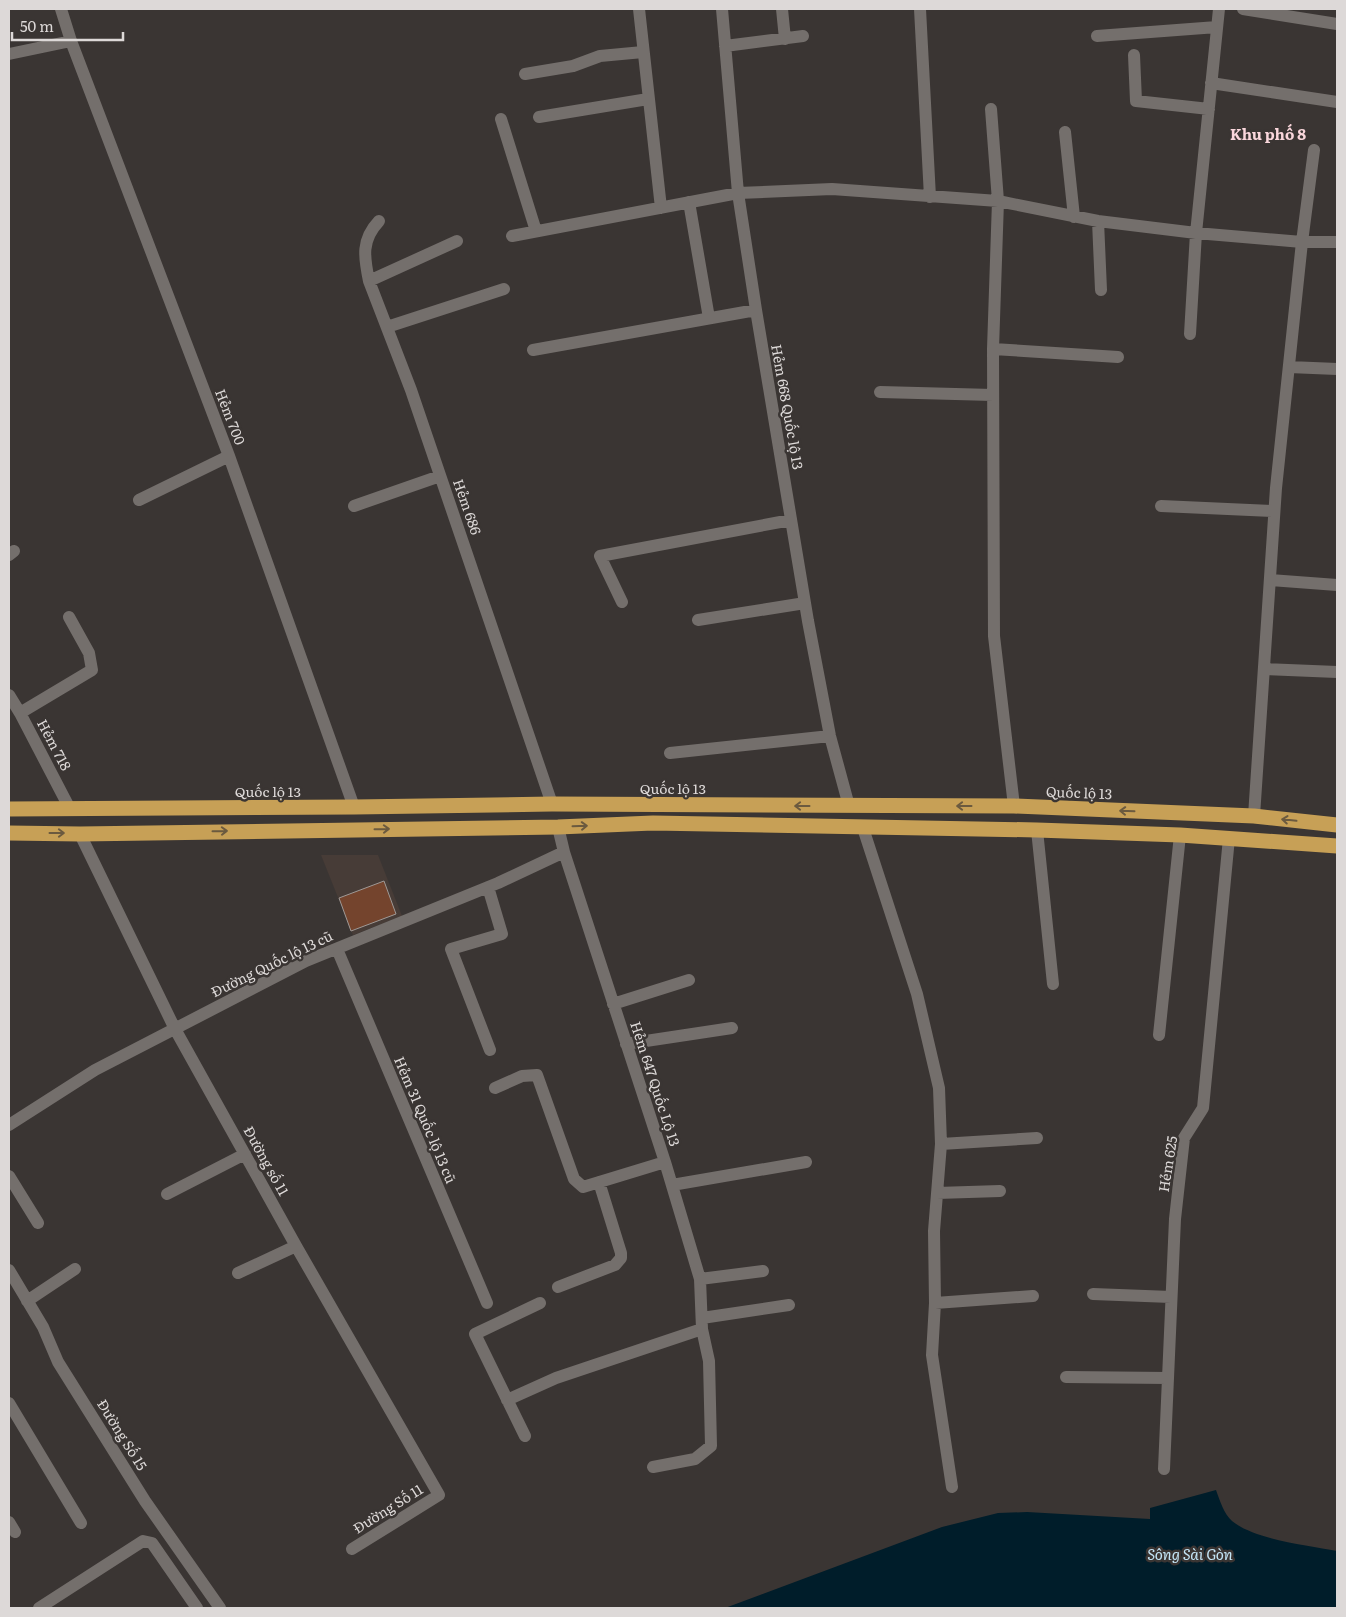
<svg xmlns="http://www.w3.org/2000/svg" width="1346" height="1617" font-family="Literata,serif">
<rect width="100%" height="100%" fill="#3a3533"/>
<path fill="#473c37" d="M 321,855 L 378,855 L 402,916 L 353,935 Z"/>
<path fill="#001d2a" d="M 1216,1490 C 1220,1501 1224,1514 1232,1521 C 1255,1540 1308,1545 1337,1551 L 1337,1608 L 725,1608 L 942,1527 L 998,1513 L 1027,1512 L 1150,1519 L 1150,1508 Z"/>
<path fill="#74442d" stroke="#9f9996" d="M 384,881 L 396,914 L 351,931 L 339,898 Z"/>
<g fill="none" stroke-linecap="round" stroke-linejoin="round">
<path stroke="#746f6c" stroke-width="12" d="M 61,9 L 71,41 L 229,456 L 354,807
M 639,9 L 661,208
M 722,9 L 738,193 L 756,310 L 808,621 L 830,736 L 849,806
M 782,9 L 785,39
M 920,9 L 930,197
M 1243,9 L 1337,24
M 1097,36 L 1217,27
M 725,46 L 803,36
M 9,54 L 71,41
M 1134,55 L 1136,101 L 1209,109
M 525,74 L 573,66 L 600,56 L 643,52
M 1211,83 L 1337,102
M 991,109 L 998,201 L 993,349 L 994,636 L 1014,806
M 539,117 L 648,99
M 501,119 L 536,231
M 1065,132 L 1074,217
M 689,202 L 709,318
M 379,221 C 361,240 364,257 369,281 L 411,390 L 552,804
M 1098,221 L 1101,290
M 512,236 L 738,193 L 832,189 L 998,201 L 1098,221 L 1196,233 L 1302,242 L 1337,242
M 369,281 L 457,241
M 387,327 L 504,289
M 1190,334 L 1196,233 L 1219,9
M 993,349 L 1118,357
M 533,350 L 756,310
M 1289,367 L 1337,369
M 880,392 L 993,395
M 139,500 L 229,456
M 354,506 L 440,476
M 1161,506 L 1274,511
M 9,555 L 14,551
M 1270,580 L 1337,585
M 622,602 L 600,556 L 791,520
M 698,620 L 805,603
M 1264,669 L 1337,672
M 9,695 L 20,713 L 70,809
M 20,713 L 92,670 L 89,653 L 69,617
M 670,753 L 830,736
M 1254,816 L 1276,488 L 1302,242 L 1314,150
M 863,828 L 917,994 L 939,1088 L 941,1144 L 934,1231 L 935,1303 L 932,1355 L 952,1487
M 1037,830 L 1053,984
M 80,834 L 175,1029 L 296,1246 L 439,1495 L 352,1549
M 564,852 L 665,1162 L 700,1279 L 702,1329 L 709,1361 L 711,1446 L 695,1459 L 653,1467
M 488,887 L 502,934 L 451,949 L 490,1050
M 337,949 L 487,1303
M 613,1004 L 689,980
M 1159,1035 L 1180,835
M 626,1044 L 732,1028
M 495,1088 L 522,1076 L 537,1075 L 574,1179 L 583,1187 L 665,1162
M 9,1125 L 95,1070 L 306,961 L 498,883 L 564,852 L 558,827
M 941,1144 L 1037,1138
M 9,1176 L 38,1223
M 672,1185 L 806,1162
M 937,1193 L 1000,1191
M 167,1194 L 245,1154
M 9,1270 L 43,1327 L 58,1362 L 145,1501 L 220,1608
M 238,1273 L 296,1246
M 700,1279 L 763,1271
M 558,1287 L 615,1265 L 621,1258 L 621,1253 L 599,1182
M 1093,1294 L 1171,1297
M 27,1301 L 75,1269
M 935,1303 L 1033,1296
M 702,1318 L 789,1305
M 1066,1377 L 1168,1378
M 507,1400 L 556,1378 L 702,1329
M 9,1403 L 81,1523
M 525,1436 L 475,1334 L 540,1303
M 1164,1469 L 1175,1219 L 1184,1138 L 1203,1108 L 1229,838
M 9,1522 L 15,1532
M 39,1608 L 143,1541 L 152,1543 L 197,1608"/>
<path stroke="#c7a056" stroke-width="15" d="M 9,809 L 354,807 L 552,804 L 1014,806 L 1254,816 L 1337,825
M 9,833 L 80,834 L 558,827 L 653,823 L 1037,830 L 1180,835 L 1337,846"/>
</g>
<defs><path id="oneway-shaft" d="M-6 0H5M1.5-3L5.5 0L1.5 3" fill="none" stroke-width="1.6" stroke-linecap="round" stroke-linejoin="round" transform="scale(1.25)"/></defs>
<g stroke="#6b5a3f">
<use href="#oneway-shaft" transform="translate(802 806) rotate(-180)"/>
<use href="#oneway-shaft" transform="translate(964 806) rotate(180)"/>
<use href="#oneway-shaft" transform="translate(1127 811) rotate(-178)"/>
<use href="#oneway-shaft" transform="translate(1289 820) rotate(-174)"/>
<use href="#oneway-shaft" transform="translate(580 826) rotate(-2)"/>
<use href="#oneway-shaft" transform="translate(382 829) rotate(-1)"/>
<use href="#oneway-shaft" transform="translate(220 831) rotate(-1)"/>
<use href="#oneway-shaft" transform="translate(57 833)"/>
</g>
<g text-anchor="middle" stroke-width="5" stroke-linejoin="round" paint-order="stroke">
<g font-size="14" fill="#ddd9d8" stroke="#3a3533">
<text transform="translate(787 407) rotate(80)" y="5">Hẻm 668 Quốc lộ 13</text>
<text transform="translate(230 417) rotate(69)" y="5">Hẻm 700</text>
<text transform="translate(467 507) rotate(71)" y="5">Hẻm 686</text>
<text transform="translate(54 745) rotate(62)" y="5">Hẻm 718</text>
<text x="673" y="794">Quốc lộ 13</text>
<text x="268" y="797">Quốc lộ 13</text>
<text transform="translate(1079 793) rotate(2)" y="5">Quốc lộ 13</text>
<text transform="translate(272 964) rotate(-26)" y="5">Đường Quốc lộ 13 cũ</text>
<text transform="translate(655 1084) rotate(72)" y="5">Hẻm 647 Quốc Lộ 13</text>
<text transform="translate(425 1120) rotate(67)" y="5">Hẻm 31 Quốc lộ 13 cũ</text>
<text transform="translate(266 1161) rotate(61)" y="5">Đường số 11</text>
<text transform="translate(1168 1164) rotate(-81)" y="5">Hẻm 625</text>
<text transform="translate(122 1435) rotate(58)" y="5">Đường Số 15</text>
<text transform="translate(388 1509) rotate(-32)" y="5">Đường Số 11</text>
</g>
<g font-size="15" font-weight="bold" fill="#fad7dc" stroke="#3a3533">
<text x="1268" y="140">Khu phố 8</text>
</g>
<g font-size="15" font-style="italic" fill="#c3e4f5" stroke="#3a3533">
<text x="1190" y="1560">Sông Sài Gòn</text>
</g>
</g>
<rect width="1346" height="1617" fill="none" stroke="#ddd9d8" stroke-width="20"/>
<path d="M12 32v8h111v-8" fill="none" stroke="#ddd9d8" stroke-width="2.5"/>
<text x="20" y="32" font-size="15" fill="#ddd9d8" stroke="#3a3533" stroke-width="4" paint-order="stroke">50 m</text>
</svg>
